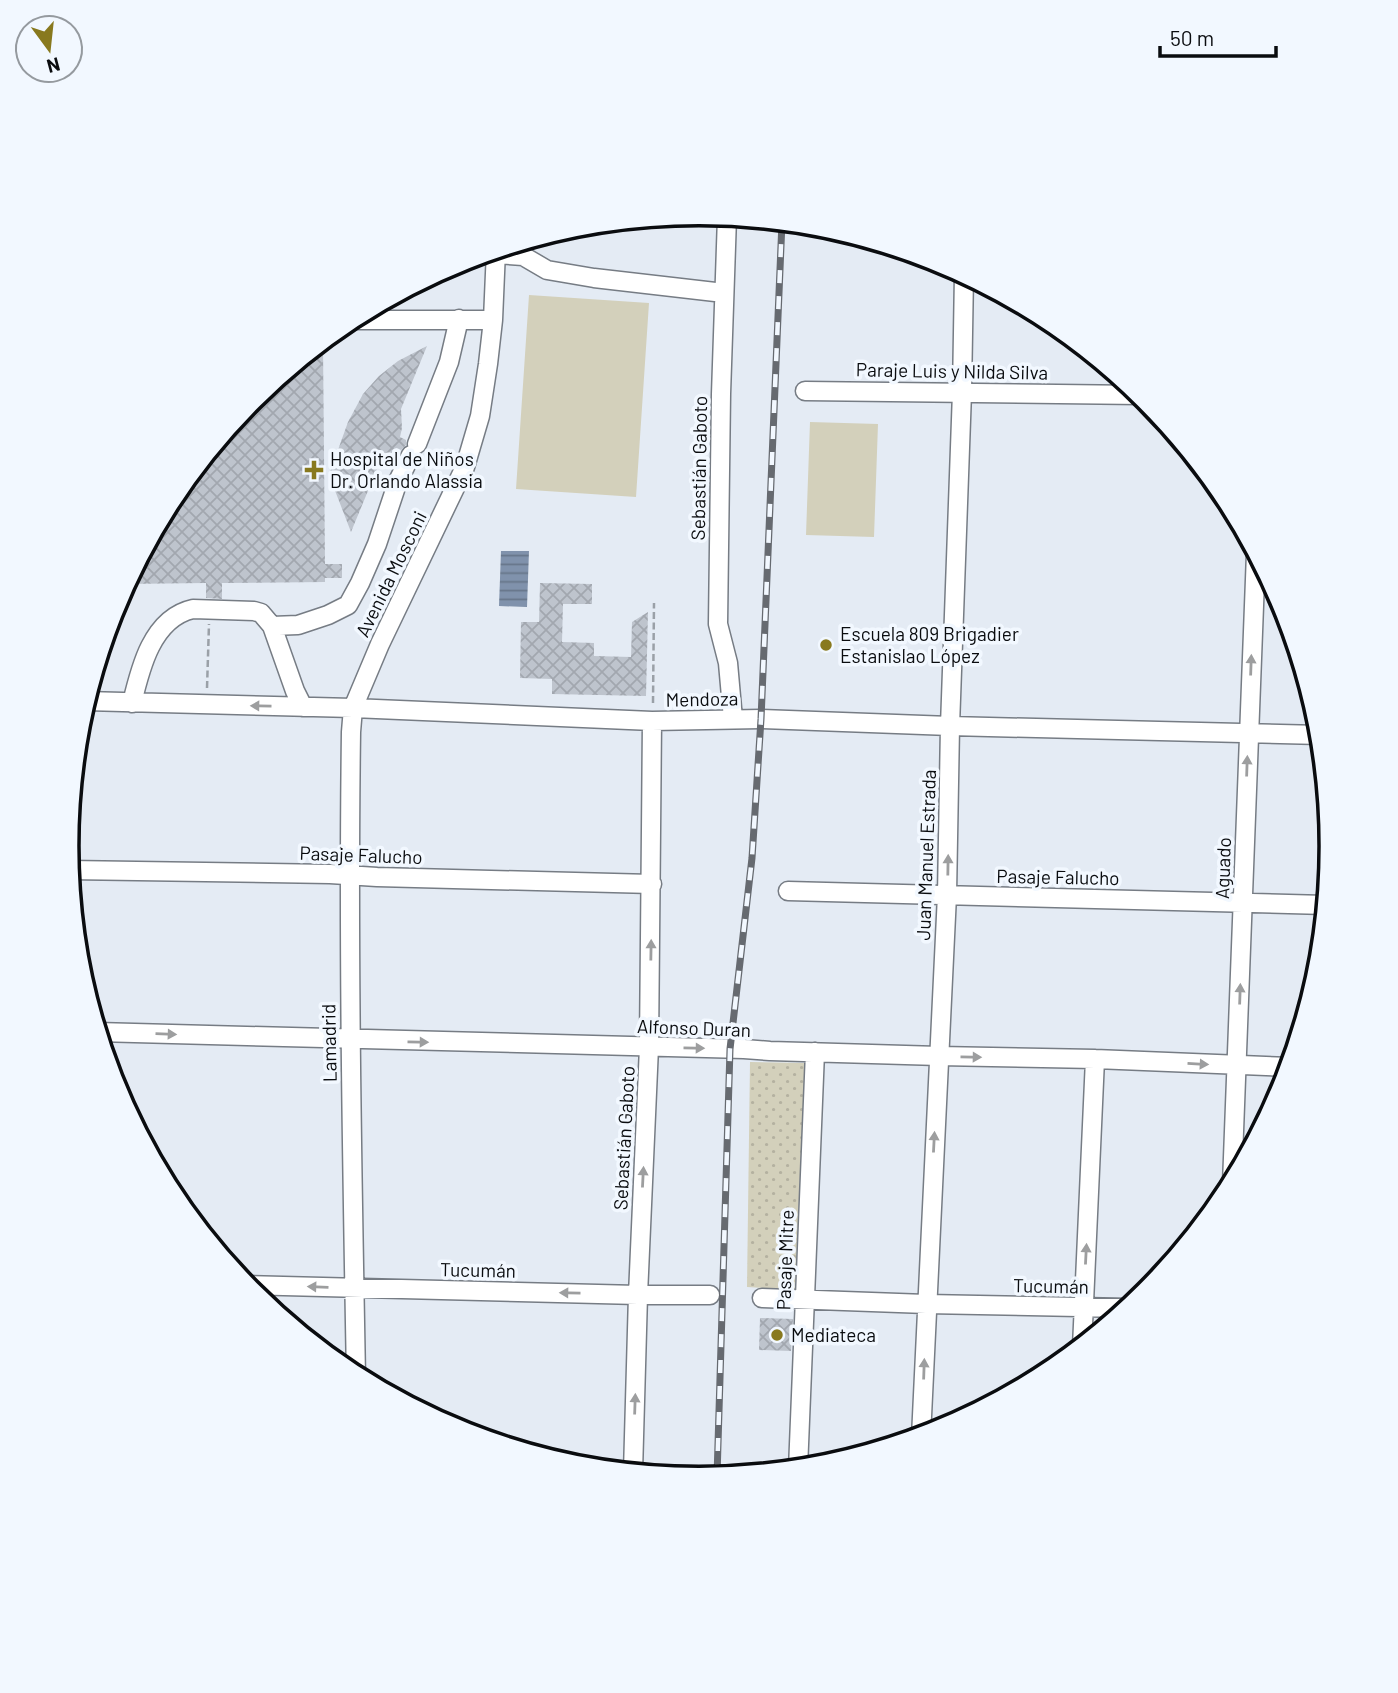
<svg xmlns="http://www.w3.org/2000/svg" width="1398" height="1693" font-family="Barlow,sans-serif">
<defs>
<pattern id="park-dots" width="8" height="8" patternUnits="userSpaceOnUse" patternTransform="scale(1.75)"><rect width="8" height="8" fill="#d3d0bb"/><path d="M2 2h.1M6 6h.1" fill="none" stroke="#b4b1a0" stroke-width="1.8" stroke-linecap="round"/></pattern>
<pattern id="water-rules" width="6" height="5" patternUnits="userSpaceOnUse" patternTransform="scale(1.75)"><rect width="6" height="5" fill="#8092ac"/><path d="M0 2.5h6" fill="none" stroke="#67768a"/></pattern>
<pattern id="building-cross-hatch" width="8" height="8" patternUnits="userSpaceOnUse" patternTransform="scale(1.75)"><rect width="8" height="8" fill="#bec4cd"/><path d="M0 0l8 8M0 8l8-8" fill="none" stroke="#a2a7af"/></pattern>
</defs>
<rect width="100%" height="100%" fill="#e4ebf4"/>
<path fill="#d3d0bb" d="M 529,295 L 649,303 L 636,497 L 516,489 Z
M 810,422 L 878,424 L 874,537 L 806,535 Z"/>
<path fill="url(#park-dots)" d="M 750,1062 L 805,1063 L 795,1290 L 747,1287 Z"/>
<path fill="url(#water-rules)" d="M 501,551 L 529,551 L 527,607 L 499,606 Z"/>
<path fill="url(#building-cross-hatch)" d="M 427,346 L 401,409 L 402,428 L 400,437 L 406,440 L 406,445 L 401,450 L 396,448 L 390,456 L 377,469 L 351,532 L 329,475 L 348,422 L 363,394 L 379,376 L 398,361 Z
M 316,347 L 323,347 L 325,564 L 342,564 L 342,578 L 325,578 L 325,582 L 222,583 L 222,599 L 206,598 L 206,583 L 125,584 L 173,495 L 252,399 Z
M 540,583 L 592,584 L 592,604 L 563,604 L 562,642 L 594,643 L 594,656 L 631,657 L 632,622 L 648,612 L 646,696 L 552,694 L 552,679 L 520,678 L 521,622 L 539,622 Z
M 760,1318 L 793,1319 L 791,1351 L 759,1350 Z"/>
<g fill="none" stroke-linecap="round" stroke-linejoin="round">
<defs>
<path id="minor" d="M 727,217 L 721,394 L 718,624 L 728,663 L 733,719
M 496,254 L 523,256 L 547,270 L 594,278 L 724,293
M 348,320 L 493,320
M 805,391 L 1141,395
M 417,444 L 449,362 L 459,319
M 272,626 L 298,625 L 328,615 L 348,605 L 360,583 L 377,544 L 398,481 L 411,455
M 85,701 L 353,708 L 652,721 L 761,719 L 950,726 L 1321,735
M 132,703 C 140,669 152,618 193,609 L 254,611 L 261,613 L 272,626 L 295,691 L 303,707
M 69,870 L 330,874 L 377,877 L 652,884
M 788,891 L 1326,905
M 97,1032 L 744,1049 L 770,1051 L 939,1056 L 1095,1059 L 1290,1067
M 1232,1184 L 1256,553
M 244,1285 L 638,1295 L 710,1295
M 762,1298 L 926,1304 L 1128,1308
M 1082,1347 L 1095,1059
M 356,1377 C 352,1162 348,947 351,732 L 353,708 L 380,644 L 465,467 L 480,416 L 488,364 L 493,320 L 496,250
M 921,1437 L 947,895 L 950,726 L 962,392 L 964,274
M 798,1469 L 815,1052
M 633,1472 L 638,1295 L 649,1047 L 652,721"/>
</defs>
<use href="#minor" stroke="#767c84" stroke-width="21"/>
<path stroke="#9aa0a7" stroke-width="2.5" stroke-dasharray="7 3.5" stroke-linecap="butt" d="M 207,688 L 209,624
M 653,703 L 654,603"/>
<use href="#minor" stroke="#fff" stroke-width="18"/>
<defs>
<path id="rail" d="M 717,1477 L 730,1049 L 752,858 L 761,719 L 782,222"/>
</defs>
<use href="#rail" stroke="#666a70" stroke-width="7"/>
<use href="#rail" stroke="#f2f8ff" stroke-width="4.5" stroke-dasharray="13" stroke-linecap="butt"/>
</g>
<defs><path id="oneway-solid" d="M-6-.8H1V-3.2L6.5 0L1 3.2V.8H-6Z" transform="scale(1.75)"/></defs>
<g fill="#9d9e9f">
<use href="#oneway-solid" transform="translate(1251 665) rotate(-88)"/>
<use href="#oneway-solid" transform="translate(261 706) rotate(-179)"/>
<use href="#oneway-solid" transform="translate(1247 766) rotate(-88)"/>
<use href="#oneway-solid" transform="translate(948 865) rotate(-89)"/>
<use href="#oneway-solid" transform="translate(651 950) rotate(-89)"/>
<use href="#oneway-solid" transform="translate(1240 994) rotate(-88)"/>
<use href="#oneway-solid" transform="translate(166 1034) rotate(2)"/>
<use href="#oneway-solid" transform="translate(418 1042) rotate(1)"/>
<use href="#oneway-solid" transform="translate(694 1048) rotate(1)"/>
<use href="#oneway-solid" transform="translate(971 1057) rotate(1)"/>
<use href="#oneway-solid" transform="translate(1198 1064) rotate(3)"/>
<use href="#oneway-solid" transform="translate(934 1142) rotate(-87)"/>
<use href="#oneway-solid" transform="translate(643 1177) rotate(-87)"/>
<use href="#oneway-solid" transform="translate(1086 1254) rotate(-87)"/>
<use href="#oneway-solid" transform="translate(318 1287) rotate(-178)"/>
<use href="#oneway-solid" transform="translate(570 1293) rotate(-179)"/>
<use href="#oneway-solid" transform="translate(924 1369) rotate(-88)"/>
<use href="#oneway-solid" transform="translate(635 1404) rotate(-88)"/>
</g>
<g fill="#88791e" stroke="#f2f8ff" stroke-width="2.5">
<path d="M310.5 459.5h7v7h7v7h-7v7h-7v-7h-7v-7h7z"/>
<circle cx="826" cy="645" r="7"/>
<circle cx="777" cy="1335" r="7"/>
</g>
<g text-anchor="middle" stroke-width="7" stroke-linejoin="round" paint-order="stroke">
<g font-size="19" fill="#0a0c0f" stroke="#f2f8ff">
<text transform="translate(952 371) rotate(1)" y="7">Paraje Luis y Nilda Silva</text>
<text transform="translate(699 468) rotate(-89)" y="7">Sebastián Gaboto</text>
<text transform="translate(391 574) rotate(-64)" y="7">Avenida Mosconi</text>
<text transform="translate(702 699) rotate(-1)" y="7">Mendoza</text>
<text transform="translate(361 855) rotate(2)" y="7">Pasaje Falucho</text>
<text transform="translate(926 855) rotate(-88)" y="7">Juan Manuel Estrada</text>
<text transform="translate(1223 868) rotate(-88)" y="7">Aguado</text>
<text transform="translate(1058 877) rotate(1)" y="7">Pasaje Falucho</text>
<text transform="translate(694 1028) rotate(2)" y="7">Alfonso Duran</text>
<text transform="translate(329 1043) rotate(-91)" y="7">Lamadrid</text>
<text transform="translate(624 1138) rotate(-87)" y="7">Sebastián Gaboto</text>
<text transform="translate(785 1260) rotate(-88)" y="7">Pasaje Mitre</text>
<text transform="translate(478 1270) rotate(1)" y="7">Tucumán</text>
<text transform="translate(1051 1286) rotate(1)" y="7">Tucumán</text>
</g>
<g font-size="19" fill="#0a0c0f" stroke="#f2f8ff" text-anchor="start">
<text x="330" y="466">Hospital de Niños<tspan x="330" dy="22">Dr. Orlando Alassia</tspan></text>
<text x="840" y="641">Escuela 809 Brigadier<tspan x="840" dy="22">Estanislao López</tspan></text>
<text x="791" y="1342">Mediateca</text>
</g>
</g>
<path d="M0 0H1398V1693H0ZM79 846a620 620 0 1 1 1240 0a620 620 0 1 1-1240 0Z" fill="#f2f8ff" fill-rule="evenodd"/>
<path fill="none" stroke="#0a0c0f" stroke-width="3.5" d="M79 846a620 620 0 1 1 1240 0a620 620 0 1 1-1240 0Z"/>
<g transform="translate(49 49) rotate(165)"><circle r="33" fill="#f2f8ff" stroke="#959a9f" stroke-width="2"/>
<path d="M0-5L12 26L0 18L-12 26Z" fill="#88791e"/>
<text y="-10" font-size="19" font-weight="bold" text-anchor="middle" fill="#0a0c0f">N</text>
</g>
<path d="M1160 46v10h116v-10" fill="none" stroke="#0a0c0f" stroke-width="3.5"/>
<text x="1170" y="46" font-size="21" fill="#0a0c0f" stroke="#f2f8ff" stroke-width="5" paint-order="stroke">50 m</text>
</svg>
